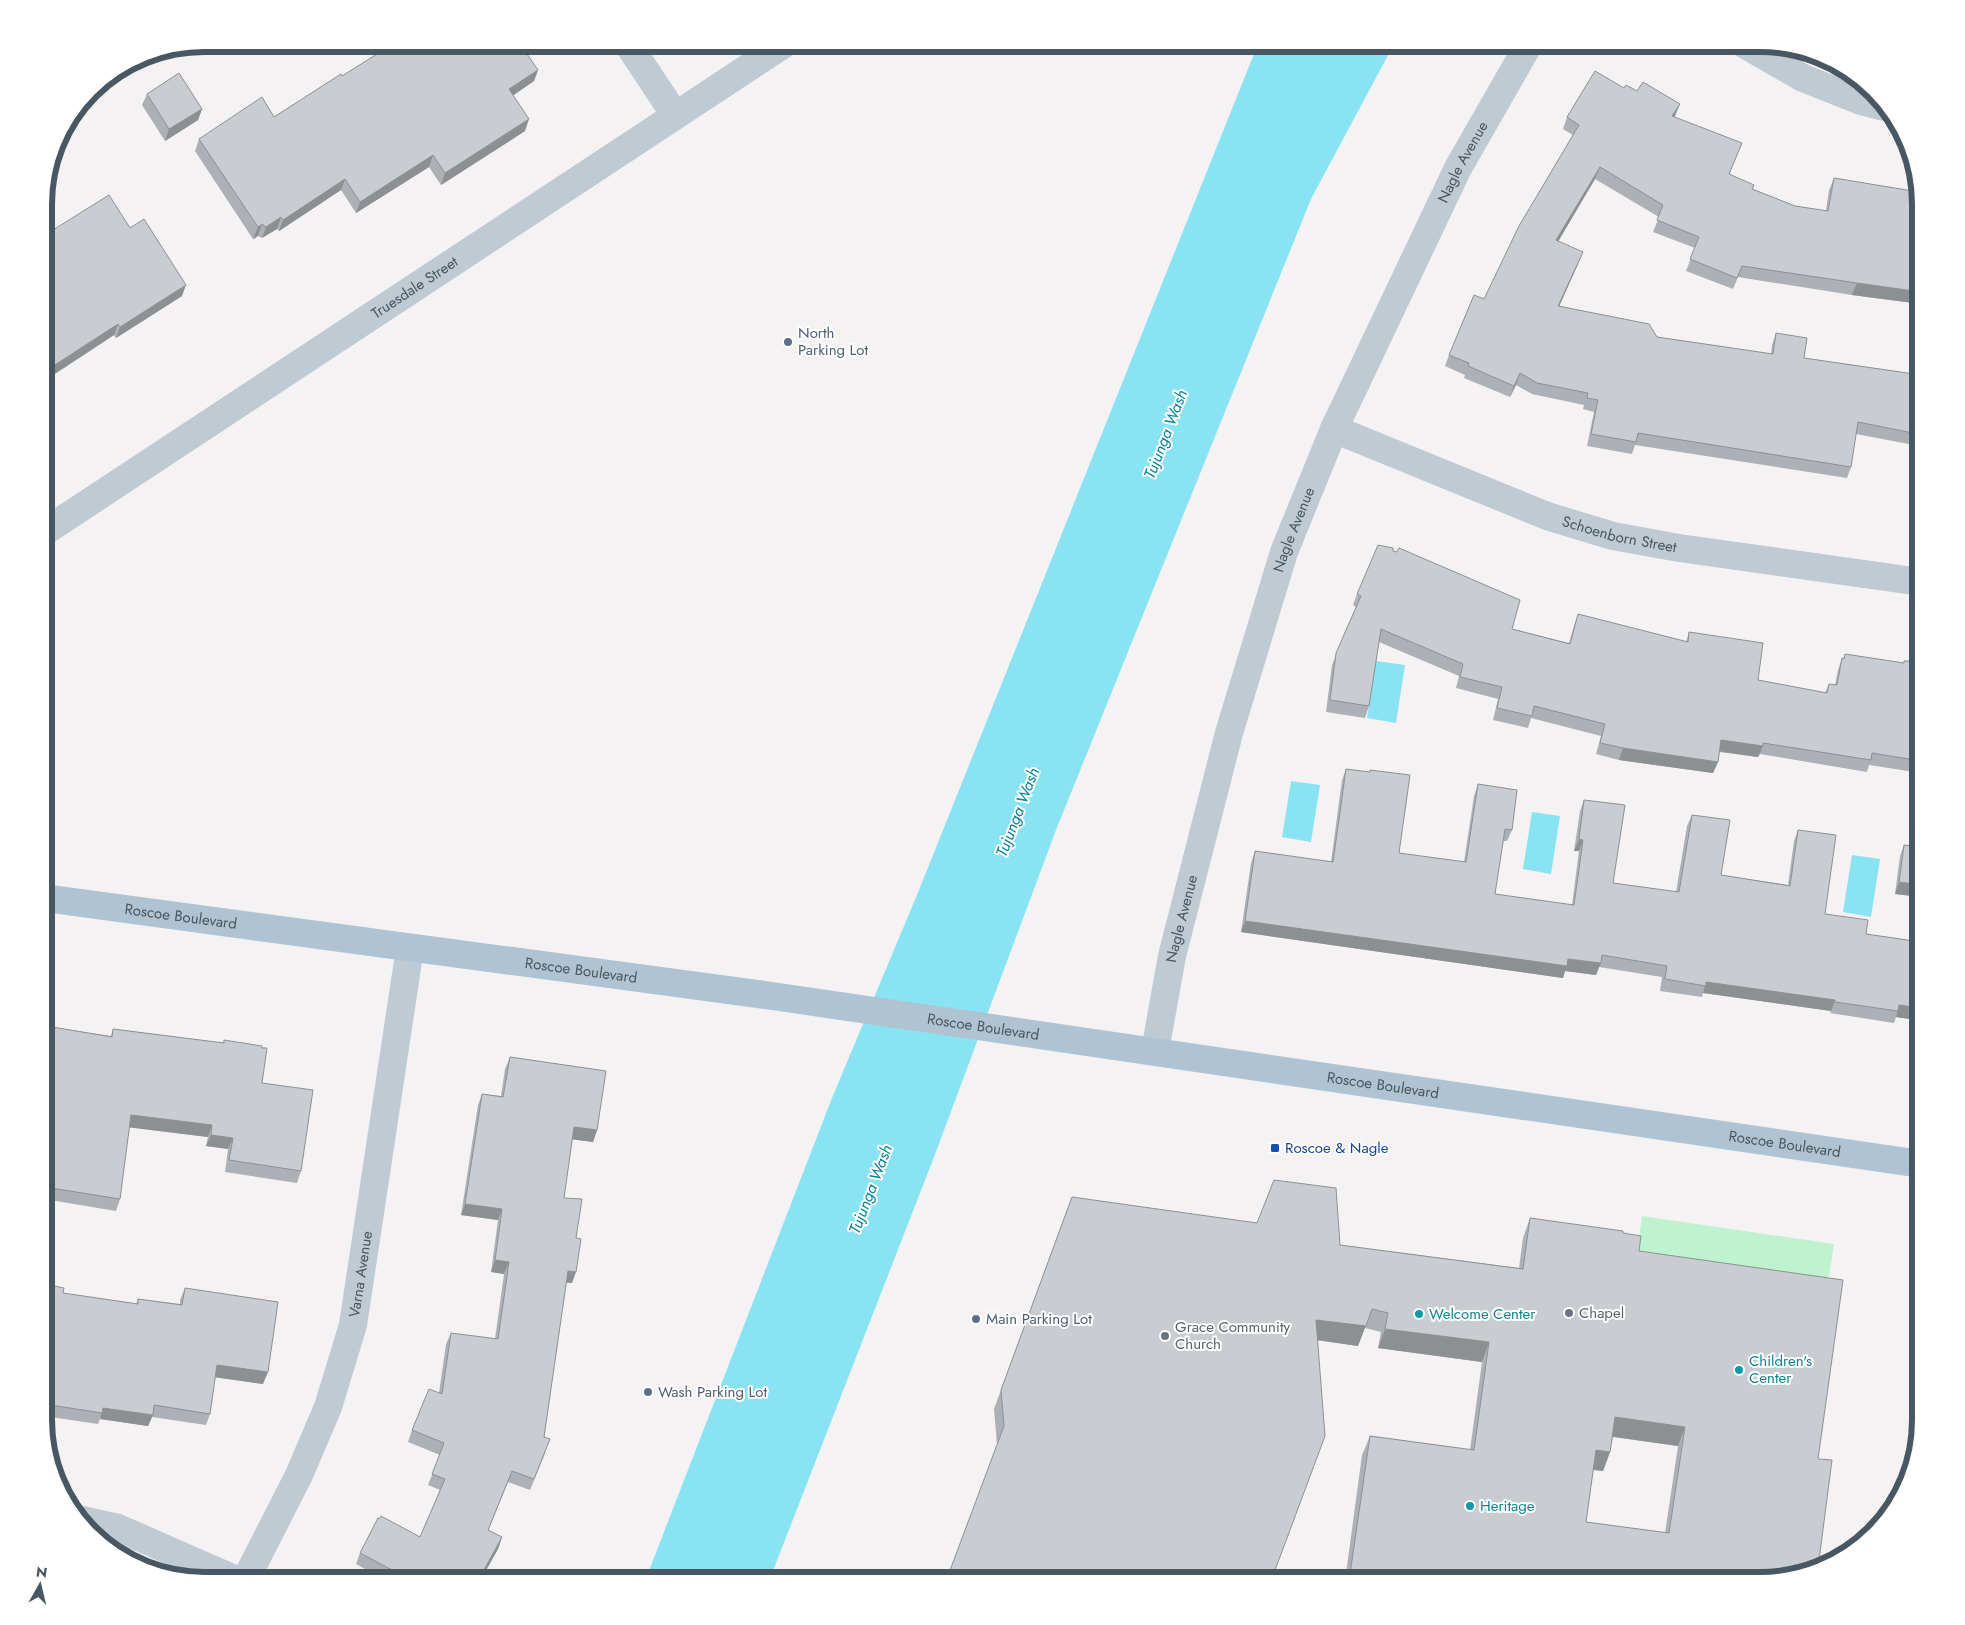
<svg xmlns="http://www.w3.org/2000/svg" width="1965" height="1625" font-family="Jost,sans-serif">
<rect width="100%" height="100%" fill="#f4f2f2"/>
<path fill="#bff3d0" d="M 1642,1216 L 1834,1244 L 1826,1296 L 1635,1269 Z"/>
<path fill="#89e3f3" d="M 1258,44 L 1394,44 L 1311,199 L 1056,830 L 934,1157 L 769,1581 L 645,1581 L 832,1098 L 917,895 Z
M 1376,661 L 1405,665 L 1396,723 L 1367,718 Z
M 1291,781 L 1320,785 L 1311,842 L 1282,837 Z
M 1532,812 L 1560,816 L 1551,874 L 1523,869 Z
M 1852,855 L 1880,859 L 1871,917 L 1843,912 Z"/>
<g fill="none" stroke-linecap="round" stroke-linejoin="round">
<g stroke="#bfcad2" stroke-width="28">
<path d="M 628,44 L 675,115"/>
<path d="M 1744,44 L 1803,78 L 1861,101 L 1884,107"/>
<path id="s1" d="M 1334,429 L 1547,516 L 1613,536 L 1679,548 L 1921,582"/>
<path id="s2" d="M 44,532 L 784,44"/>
<path id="s3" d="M 1155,1051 L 1172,956 L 1229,733 L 1284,552 L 1334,429 L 1458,168 L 1529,44"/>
<path d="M 82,1520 L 118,1528 L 239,1581"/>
<path id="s4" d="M 245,1581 L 299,1475 L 328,1407 L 353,1325 L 410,948"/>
</g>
<path stroke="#b0c3d2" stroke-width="28" id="s5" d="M 44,898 L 779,997 L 1921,1164"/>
</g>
<path fill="#adb0b5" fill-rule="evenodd" d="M 259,44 L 270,44 L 262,49 Z
M 538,70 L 534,81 L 513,95 L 525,131 L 441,185 L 429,167 L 356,213 L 341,190 L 279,231 L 277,229 L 262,238 L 258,236 L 253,239 L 195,151 L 199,139 L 274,117 L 342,76 Z
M 1624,88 L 1637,91 L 1675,116 L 1675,117 L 1737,155 L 1729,175 L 1754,185 L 1753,189 L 1795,206 L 1826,211 L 1829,190 L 1834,178 L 1921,204 L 1921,304 L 1852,295 L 1738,277 L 1733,289 L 1686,271 L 1695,248 L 1653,232 L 1659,217 L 1595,179 L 1558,241 L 1578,264 L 1559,306 L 1657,337 L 1771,354 L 1772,345 L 1776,333 L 1804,358 L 1921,375 L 1921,481 L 1909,480 L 1914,445 L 1856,434 L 1851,467 L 1847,478 L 1635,445 L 1632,454 L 1587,446 L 1594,412 L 1583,409 L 1584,405 L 1532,394 L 1516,385 L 1510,397 L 1464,378 L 1465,375 L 1445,366 L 1449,355 L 1484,299 L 1573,135 L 1563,129 L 1567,117 Z
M 147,94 L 202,109 L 198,120 L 165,141 L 142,105 Z
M 130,228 L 182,296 L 116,338 L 114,335 L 44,381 L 44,234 L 45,235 Z
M 1393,551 L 1512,629 L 1569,643 L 1574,626 L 1578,614 L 1686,642 L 1689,632 L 1758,680 L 1825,693 L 1829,684 L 1835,685 L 1838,670 L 1842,658 L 1843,659 L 1845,654 L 1904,663 L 1909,661 L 1921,662 L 1921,773 L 1869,765 L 1867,772 L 1760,754 L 1758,757 L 1719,752 L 1718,762 L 1713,773 L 1619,760 L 1596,754 L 1601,736 L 1531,718 L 1528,728 L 1493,720 L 1498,699 L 1456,688 L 1459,676 L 1379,642 L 1369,706 L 1365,718 L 1326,712 L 1332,665 L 1356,607 L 1353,605 L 1357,594 Z
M 1346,769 L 1370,772 L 1370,770 L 1399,853 L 1464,862 L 1474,796 L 1478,784 L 1512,830 L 1507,841 L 1503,841 L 1495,894 L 1572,905 L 1579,851 L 1574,851 L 1580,811 L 1584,800 L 1613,883 L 1676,892 L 1687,826 L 1692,815 L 1721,875 L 1788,885 L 1794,841 L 1798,830 L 1825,914 L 1866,934 L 1921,942 L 1921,1017 L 1917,1016 L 1916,1020 L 1896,1017 L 1894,1023 L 1830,1013 L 1831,1011 L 1703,993 L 1702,997 L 1660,991 L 1662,977 L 1599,967 L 1596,975 L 1565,971 L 1563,978 L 1241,932 L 1251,863 L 1255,851 L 1331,862 L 1342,780 Z
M 1904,845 L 1921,847 L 1921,897 L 1895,894 L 1900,856 Z
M 52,1027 L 111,1036 L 113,1029 L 223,1043 L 224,1040 L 262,1083 L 301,1171 L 297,1183 L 225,1172 L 228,1149 L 206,1146 L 208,1137 L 129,1127 L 120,1199 L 116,1211 L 44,1199 L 44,1174 L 49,1142 L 47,1041 Z
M 510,1057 L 597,1130 L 593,1142 L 572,1139 L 564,1198 L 576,1238 L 572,1283 L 566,1283 L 544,1437 L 546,1451 L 530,1490 L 508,1482 L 488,1531 L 502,1537 L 498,1549 L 480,1581 L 387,1581 L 356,1564 L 360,1553 L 379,1519 L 420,1537 L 440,1490 L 428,1485 L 440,1455 L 408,1442 L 412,1430 L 439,1393 L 446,1344 L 451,1333 L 495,1339 L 504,1274 L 491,1272 L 498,1220 L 461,1215 L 478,1105 L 482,1094 L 501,1096 L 505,1069 Z
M 1072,1197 L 1340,1245 L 1519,1268 L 1523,1238 L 1530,1218 L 1623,1233 L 1639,1251 L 1760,1581 L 1345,1581 L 1362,1455 L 1370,1436 L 1470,1450 L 1482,1362 L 1378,1348 L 1381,1332 L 1365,1328 L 1358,1346 L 1318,1340 L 997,1445 L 994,1409 ZM 1613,1437 L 1678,1446 L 1665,1533 L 1586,1522 L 1593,1470 L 1603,1471 L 1610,1452 Z
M 44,1284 L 63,1293 L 136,1304 L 138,1299 L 180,1304 L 180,1300 L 185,1288 L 263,1384 L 215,1377 L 210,1414 L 206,1425 L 152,1417 L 148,1426 L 100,1419 L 98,1424 L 44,1416 Z
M 1921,1391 L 1921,1414 L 1918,1413 Z"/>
<path fill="#8d9093" d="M 264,44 L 270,44 L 262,49 Z
M 538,70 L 534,81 L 505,101 L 509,89 Z
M 1680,104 L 1675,116 L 1668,128 L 1672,116 Z
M 202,109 L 198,120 L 165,141 L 169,129 Z
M 529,119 L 525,131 L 441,185 L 445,173 Z
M 433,155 L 429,167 L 356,213 L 360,202 Z
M 1600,167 L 1595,179 L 1552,252 L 1556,240 Z
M 345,179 L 341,190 L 279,231 L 283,220 Z
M 281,217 L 277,229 L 262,238 L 266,227 Z
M 262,224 L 258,236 L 253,239 L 258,227 Z
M 1583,252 L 1578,264 L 1554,318 L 1558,306 Z
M 1857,283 L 1921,292 L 1921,304 L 1852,295 Z
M 186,285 L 182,296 L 116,338 L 120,327 Z
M 118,324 L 114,335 L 44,381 L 44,372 Z
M 1520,373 L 1516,385 L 1510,397 L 1514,386 Z
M 1913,468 L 1921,469 L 1921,481 L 1909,480 Z
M 1721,740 L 1763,746 L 1758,757 L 1717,751 Z
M 1623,748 L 1718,762 L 1713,773 L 1619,760 Z
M 1579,839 L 1583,840 L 1579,851 L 1574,851 Z
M 1899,882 L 1921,885 L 1921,897 L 1895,894 Z
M 1245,921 L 1568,959 L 1601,963 L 1596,975 L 1565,971 L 1563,978 L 1241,932 Z
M 1706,982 L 1835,1000 L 1831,1011 L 1703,993 Z
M 1899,1005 L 1921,1005 L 1921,1017 L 1917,1016 L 1916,1020 L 1896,1017 Z
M 131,1115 L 212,1125 L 208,1137 L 126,1127 Z
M 574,1127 L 597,1130 L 593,1142 L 569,1139 Z
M 44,1129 L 53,1131 L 49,1142 L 44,1142 Z
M 211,1135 L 233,1138 L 228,1149 L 206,1146 Z
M 465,1204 L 502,1209 L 498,1220 L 461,1215 Z
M 495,1260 L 509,1262 L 504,1274 L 491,1272 Z
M 568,1271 L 576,1272 L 572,1283 L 564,1282 Z
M 1372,1309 L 1358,1346 L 1309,1339 L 1316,1320 Z
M 1385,1329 L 1489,1342 L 1482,1362 L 1378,1348 Z
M 217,1365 L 268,1372 L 263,1384 L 213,1377 Z
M 1921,1405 L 1921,1414 L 1918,1413 Z
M 103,1408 L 153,1415 L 148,1426 L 100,1419 Z
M 1615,1417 L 1685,1427 L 1678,1446 L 1608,1436 Z
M 1596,1450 L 1610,1452 L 1603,1471 L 1589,1469 Z
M 502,1537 L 498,1549 L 480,1581 L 478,1581 Z
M 1794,1565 L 1818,1568 L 1817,1570 L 1791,1575 Z"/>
<path fill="#c9cdd2" stroke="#8d9093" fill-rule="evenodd" d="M 393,44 L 520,44 L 538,70 L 509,89 L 529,119 L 445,173 L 433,155 L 360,202 L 345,179 L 283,220 L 281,217 L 266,227 L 262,224 L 258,227 L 199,139 L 262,97 L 274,117 L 341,74 L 342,76 Z
M 1595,71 L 1624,88 L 1626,85 L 1637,91 L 1643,82 L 1680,104 L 1672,116 L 1742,143 L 1729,174 L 1754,185 L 1752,189 L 1795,206 L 1828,211 L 1834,178 L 1919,192 L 1921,204 L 1921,292 L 1857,283 L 1742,266 L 1737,278 L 1690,259 L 1699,237 L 1657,220 L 1663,205 L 1600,167 L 1556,240 L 1583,252 L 1558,306 L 1649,324 L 1657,337 L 1773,354 L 1776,333 L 1807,338 L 1804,358 L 1921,375 L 1921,469 L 1913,468 L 1918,434 L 1858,422 L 1851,467 L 1638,433 L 1636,442 L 1591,434 L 1598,400 L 1587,398 L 1588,393 L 1537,383 L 1520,373 L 1514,386 L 1468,366 L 1469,363 L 1449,355 L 1474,295 L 1484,299 L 1519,226 L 1579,125 L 1567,117 Z
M 179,73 L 202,109 L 169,129 L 147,94 Z
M 109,195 L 130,228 L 144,219 L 186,285 L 120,327 L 118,324 L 44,372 L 44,234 L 45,235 Z
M 1378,545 L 1393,548 L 1393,551 L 1397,552 L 1399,548 L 1520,600 L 1512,629 L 1570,644 L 1578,614 L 1688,642 L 1689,632 L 1763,643 L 1758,680 L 1827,693 L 1829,684 L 1837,685 L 1842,658 L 1844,659 L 1845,654 L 1904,663 L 1904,661 L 1910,661 L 1910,660 L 1921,662 L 1921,761 L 1872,753 L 1871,760 L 1763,743 L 1763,746 L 1721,740 L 1718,762 L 1623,748 L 1600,743 L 1605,724 L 1534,706 L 1532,716 L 1497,708 L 1502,687 L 1460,677 L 1463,664 L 1381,629 L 1369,706 L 1330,700 L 1336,653 L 1361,596 L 1357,594 Z
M 1346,769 L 1370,772 L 1370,770 L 1410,775 L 1399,853 L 1466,862 L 1478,784 L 1517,790 L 1512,830 L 1505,829 L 1495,894 L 1574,905 L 1583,840 L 1579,839 L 1584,800 L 1625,805 L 1613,883 L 1679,892 L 1692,815 L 1730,820 L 1721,875 L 1790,886 L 1798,830 L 1836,835 L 1825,914 L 1868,920 L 1866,934 L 1921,942 L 1921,1005 L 1920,1008 L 1899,1005 L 1898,1011 L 1835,1002 L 1835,1000 L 1706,982 L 1706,986 L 1665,979 L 1667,966 L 1602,955 L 1601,963 L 1568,959 L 1567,966 L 1245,921 L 1255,851 L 1333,862 Z
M 1904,845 L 1921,847 L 1921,885 L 1899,882 Z
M 52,1027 L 112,1037 L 113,1029 L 224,1043 L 224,1040 L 262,1046 L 262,1048 L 267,1048 L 262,1083 L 313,1090 L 301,1171 L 229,1160 L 233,1138 L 211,1135 L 212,1125 L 131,1115 L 120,1199 L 45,1187 L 53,1131 L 44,1129 L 44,1041 L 50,1042 Z
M 510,1057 L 606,1071 L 597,1130 L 574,1127 L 564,1198 L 582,1199 L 576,1238 L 581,1239 L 576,1272 L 568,1271 L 544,1437 L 550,1439 L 534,1479 L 512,1471 L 488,1530 L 502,1537 L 478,1581 L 387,1581 L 392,1570 L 360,1553 L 378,1518 L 379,1519 L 381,1516 L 420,1537 L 445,1479 L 432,1474 L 444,1443 L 412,1430 L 429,1389 L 442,1394 L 451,1333 L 498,1339 L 509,1262 L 495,1260 L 502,1209 L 465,1204 L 482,1094 L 503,1097 Z
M 1274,1180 L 1336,1188 L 1340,1245 L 1523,1269 L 1530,1218 L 1623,1231 L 1623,1233 L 1641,1236 L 1639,1251 L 1843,1280 L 1818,1459 L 1832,1460 L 1818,1568 L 1794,1565 L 1793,1575 L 1760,1581 L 1349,1581 L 1370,1436 L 1474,1450 L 1489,1342 L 1385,1329 L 1388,1313 L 1372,1309 L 1366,1326 L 1316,1320 L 1325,1436 L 1271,1581 L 946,1581 L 1004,1426 L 1001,1390 L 1072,1197 L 1257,1223 ZM 1615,1417 L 1685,1427 L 1669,1533 L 1586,1522 L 1596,1450 L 1610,1452 Z
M 44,1284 L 64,1288 L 63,1293 L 138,1304 L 138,1299 L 182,1305 L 185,1288 L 278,1302 L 268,1372 L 217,1365 L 210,1414 L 154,1405 L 153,1415 L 103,1408 L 102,1413 L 44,1404 Z"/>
<g fill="#5c6f8a" stroke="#fff" stroke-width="2">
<circle cx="788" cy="342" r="5"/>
<circle cx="976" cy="1319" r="5"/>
<circle cx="648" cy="1392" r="5"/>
</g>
<rect fill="#1a4fb4" stroke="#fff" stroke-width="2" x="1270" y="1143" width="10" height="10" rx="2.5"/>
<g fill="#6b7280" stroke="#fff" stroke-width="2">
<circle cx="1569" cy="1313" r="5"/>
<circle cx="1165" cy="1336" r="5"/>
</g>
<g fill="#0f9aa8" stroke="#fff" stroke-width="2">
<circle cx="1419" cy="1314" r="5"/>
<circle cx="1739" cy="1370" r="5"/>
<circle cx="1470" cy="1506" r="5"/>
</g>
<g text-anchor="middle" stroke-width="4" stroke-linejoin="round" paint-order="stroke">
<g font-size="15" fill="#485761" stroke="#fff">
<text dy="5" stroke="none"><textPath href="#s3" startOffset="945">Nagle Avenue</textPath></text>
<text dy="5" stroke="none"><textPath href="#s2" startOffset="444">Truesdale Street</textPath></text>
<text dy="5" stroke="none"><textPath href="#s3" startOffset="540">Nagle Avenue</textPath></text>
<text dy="5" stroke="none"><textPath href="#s1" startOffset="305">Schoenborn Street</textPath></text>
<text dy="5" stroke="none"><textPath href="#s5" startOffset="138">Roscoe Boulevard</textPath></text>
<text dy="5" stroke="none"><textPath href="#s3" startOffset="135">Nagle Avenue</textPath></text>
<text dy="5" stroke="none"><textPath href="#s5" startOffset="542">Roscoe Boulevard</textPath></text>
<text dy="5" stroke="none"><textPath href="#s5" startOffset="948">Roscoe Boulevard</textPath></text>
<text dy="5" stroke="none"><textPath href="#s5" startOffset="1352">Roscoe Boulevard</textPath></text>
<text dy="5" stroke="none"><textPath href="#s5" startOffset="1758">Roscoe Boulevard</textPath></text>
<text dy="5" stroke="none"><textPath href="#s4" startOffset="330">Varna Avenue</textPath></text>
</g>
<g font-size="15" fill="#4e5e75" stroke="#fff" text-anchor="start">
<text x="798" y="338">North<tspan x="798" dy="17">Parking Lot</tspan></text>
<text x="986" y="1324">Main Parking Lot</text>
<text x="658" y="1397">Wash Parking Lot</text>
</g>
<g font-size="15" fill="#164399" stroke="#fff" text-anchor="start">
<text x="1285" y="1153">Roscoe &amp; Nagle</text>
</g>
<g font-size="15" fill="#5b616d" stroke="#fff" text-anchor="start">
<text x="1579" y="1318">Chapel</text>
<text x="1175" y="1332">Grace Community<tspan x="1175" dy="17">Church</tspan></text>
</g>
<g font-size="15" fill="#0d838f" stroke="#fff" text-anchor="start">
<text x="1429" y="1319">Welcome Center</text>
<text x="1749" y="1366">Children's<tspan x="1749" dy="17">Center</tspan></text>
<text x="1480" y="1511">Heritage</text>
</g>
<g font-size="16" font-style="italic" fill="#048299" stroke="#fff">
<text transform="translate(1165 434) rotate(-69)" y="6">Tujunga Wash</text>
<text transform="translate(1017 812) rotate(-69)" y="6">Tujunga Wash</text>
<text transform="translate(870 1189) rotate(-69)" y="6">Tujunga Wash</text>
</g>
</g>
<path d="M0 0H1965V1625H0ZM204 52H1760A152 152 0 0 1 1912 204V1420A152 152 0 0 1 1760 1572H204A152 152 0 0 1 52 1420V204A152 152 0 0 1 204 52Z" fill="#fff" fill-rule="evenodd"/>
<path fill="none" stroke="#485761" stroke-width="6" d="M204 52H1760A152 152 0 0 1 1912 204V1420A152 152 0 0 1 1760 1572H204A152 152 0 0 1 52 1420V204A152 152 0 0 1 204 52Z"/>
<g transform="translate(40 1585) rotate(8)" stroke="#ffffff" stroke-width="4" paint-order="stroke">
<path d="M0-4L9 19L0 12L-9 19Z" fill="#485761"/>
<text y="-8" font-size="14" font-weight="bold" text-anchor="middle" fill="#485761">N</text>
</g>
</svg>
